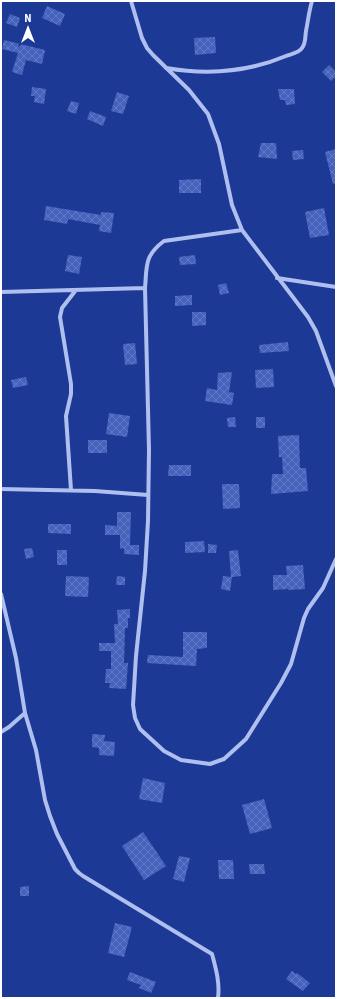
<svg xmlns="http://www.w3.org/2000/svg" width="337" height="999" font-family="'Source Sans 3',sans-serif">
<defs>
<pattern id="building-cross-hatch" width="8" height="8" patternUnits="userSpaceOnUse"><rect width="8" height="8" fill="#4562bc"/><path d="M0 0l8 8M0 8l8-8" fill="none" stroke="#617ac6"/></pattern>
</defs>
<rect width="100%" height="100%" fill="#1c3995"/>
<path fill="url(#building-cross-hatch)" d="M 47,6 L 65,14 L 60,26 L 42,18 Z
M 10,14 L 20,18 L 17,27 L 6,23 Z
M 215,37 L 216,53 L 195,55 L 194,38 Z
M 4,40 L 45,50 L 42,64 L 26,60 L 22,75 L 12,72 L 18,53 L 2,49 Z
M 329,65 L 336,72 L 336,76 L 331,81 L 322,72 Z
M 32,87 L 46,89 L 44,104 L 34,102 L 35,96 L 31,96 Z
M 278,89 L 294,89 L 295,104 L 286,105 L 285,100 L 280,100 Z
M 117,92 L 129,96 L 123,114 L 111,111 Z
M 71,101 L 79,103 L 76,114 L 67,111 Z
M 90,111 L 106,117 L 103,126 L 87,119 Z
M 261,143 L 276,143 L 277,159 L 258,157 Z
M 336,149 L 336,183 L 333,184 L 325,152 Z
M 303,150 L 304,159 L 293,160 L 292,151 Z
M 201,179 L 201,193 L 179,193 L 179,180 Z
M 46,206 L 101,215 L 101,212 L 114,213 L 111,233 L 99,231 L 100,225 L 68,219 L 67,224 L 44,220 Z
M 324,208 L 329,235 L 310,238 L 305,212 Z
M 68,255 L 82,257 L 79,274 L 65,271 Z
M 195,255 L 196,264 L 180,265 L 179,257 Z
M 226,283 L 229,293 L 220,295 L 218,285 Z
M 192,295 L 192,305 L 175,306 L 175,296 Z
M 192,312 L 206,312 L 206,325 L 192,326 Z
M 288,342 L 289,351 L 260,353 L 259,345 Z
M 135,343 L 137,364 L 125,365 L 123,344 Z
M 273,369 L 274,387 L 256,388 L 255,370 Z
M 232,372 L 229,392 L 234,393 L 232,405 L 205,401 L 207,388 L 217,390 L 218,373 Z
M 26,377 L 28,385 L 13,388 L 11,380 Z
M 109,413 L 130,416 L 127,437 L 106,434 Z
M 235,417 L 236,427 L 228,427 L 227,418 Z
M 256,417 L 265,417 L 265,428 L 256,428 Z
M 299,435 L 300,468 L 306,468 L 308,491 L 271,494 L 272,474 L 283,474 L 282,457 L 279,457 L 278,436 Z
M 88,440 L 107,440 L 107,453 L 88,453 Z
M 169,465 L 191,465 L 191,476 L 168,476 Z
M 222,484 L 239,484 L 240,508 L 223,509 Z
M 117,512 L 131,512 L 130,545 L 139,545 L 139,555 L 124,554 L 124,548 L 120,549 L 120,535 L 105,535 L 105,525 L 117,526 Z
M 48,524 L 71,524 L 71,534 L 48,533 Z
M 204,541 L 205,552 L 185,553 L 185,542 Z
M 208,544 L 217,545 L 216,553 L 208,553 Z
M 32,548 L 34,557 L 26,559 L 24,549 Z
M 57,550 L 67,550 L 67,565 L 57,565 Z
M 238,550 L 241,576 L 232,577 L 230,591 L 221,589 L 223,576 L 231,577 L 229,551 Z
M 303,565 L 305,589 L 288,590 L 288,589 L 273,590 L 273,575 L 287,575 L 286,566 Z
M 66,576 L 89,577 L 88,597 L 65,596 Z
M 117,576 L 125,577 L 125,585 L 116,585 Z
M 130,609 L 130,618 L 128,618 L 128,628 L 125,628 L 124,663 L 128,663 L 126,689 L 109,688 L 110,683 L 105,683 L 106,669 L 111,669 L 111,651 L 99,651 L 99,643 L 115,643 L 114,624 L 118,624 L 117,610 Z
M 183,632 L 207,632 L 207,648 L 197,649 L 196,666 L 147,663 L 148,655 L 183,657 Z
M 92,734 L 105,735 L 104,741 L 115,742 L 114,756 L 99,755 L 99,748 L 92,747 Z
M 143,778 L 165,783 L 162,803 L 139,799 Z
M 264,799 L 272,828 L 250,834 L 242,805 Z
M 143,832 L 166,866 L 144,880 L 122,846 Z
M 179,856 L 190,858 L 184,882 L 173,879 Z
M 218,860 L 233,860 L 234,879 L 219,879 Z
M 249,864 L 264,864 L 265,874 L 250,874 Z
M 29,886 L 29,896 L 20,896 L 20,887 Z
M 115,923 L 132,927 L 124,957 L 108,953 Z
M 292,971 L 296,974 L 297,973 L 310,983 L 303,991 L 286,979 Z
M 130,972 L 156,982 L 151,993 L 139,988 L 141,985 L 127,980 Z"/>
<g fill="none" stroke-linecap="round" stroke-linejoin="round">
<path stroke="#afbfef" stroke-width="4" d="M 131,1 L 142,38 L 147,48 L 153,55 L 189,90 L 208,114 L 219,144 L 232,205 L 242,230 L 308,317 L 316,331 L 336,386
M 166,68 C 206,75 248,72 286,56 C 291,54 299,53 302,48 C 306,43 305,37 306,31 C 308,21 309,11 312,1
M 242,230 L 164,241 C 144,256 147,266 145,288 L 149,450 L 148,521 L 145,571 L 136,656 L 133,705 L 135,718 L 140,729 L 164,751 L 181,760 L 210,764 L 224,759 L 246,739 L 281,683 L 291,664 L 304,618 L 308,609 L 323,588 L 336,559
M 277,278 L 336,287
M 1,292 L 145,288
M 1,489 L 95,491 L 148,495
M 71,490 L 66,416 L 71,394 L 71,384 L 60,317 L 62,308 L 76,290
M 1,594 L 16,658 L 25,713 L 36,750 L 45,800 L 50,816 L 57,834 L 75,869 L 79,873 L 83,876 L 212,954 C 216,969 220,983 218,998
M 1,732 L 9,727 L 25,713"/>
</g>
<rect width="337" height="999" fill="none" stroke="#ffffff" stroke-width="4"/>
<g transform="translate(28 28)" stroke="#1c3995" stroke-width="3" paint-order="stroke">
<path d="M0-3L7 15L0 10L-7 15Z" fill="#ffffff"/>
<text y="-6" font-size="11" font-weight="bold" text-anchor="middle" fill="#ffffff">N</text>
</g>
</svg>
